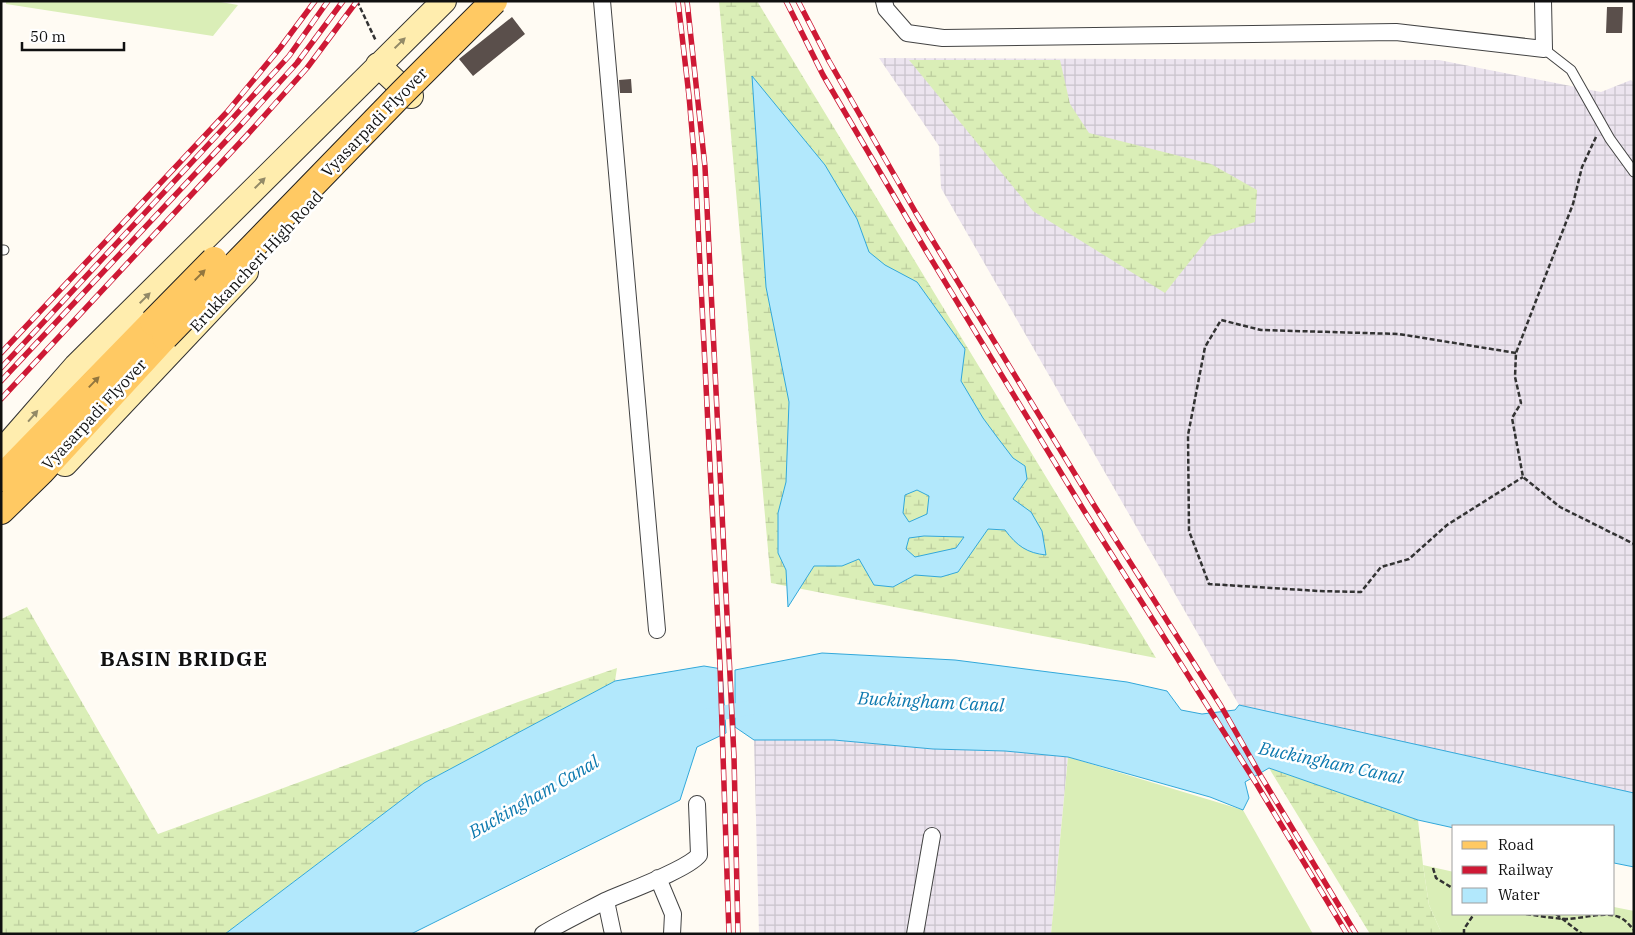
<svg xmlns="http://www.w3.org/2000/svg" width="1635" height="935" font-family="'IBM Plex Serif',serif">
<defs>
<pattern id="industrial-grid" width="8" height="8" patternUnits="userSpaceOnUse" patternTransform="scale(1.25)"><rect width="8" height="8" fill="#ece4ef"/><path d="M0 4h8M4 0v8" fill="none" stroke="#c9c3cc"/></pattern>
<pattern id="wetland-marsh" width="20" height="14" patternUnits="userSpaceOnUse" patternTransform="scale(1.25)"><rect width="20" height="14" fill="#daeeb7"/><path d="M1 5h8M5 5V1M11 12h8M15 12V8" fill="none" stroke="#bacb9c"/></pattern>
</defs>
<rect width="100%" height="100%" fill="#fffbf3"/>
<path fill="url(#industrial-grid)" d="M 879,58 L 1439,60 L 1601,92 L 1631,80 L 1634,83 L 1634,793 L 1239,705 L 941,188 L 939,146 Z
M 754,740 L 834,740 L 933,749 L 1005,751 L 1068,757 L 1051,934 L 759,934 Z"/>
<path fill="#daeeb7" d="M 6,1 L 215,1 L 238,5 L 213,36 L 6,4 Z
M 1068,757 L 1243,810 L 1313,934 L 1051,934 Z
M 1423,865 L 1454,872 L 1454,914 L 1614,914 L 1614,907 L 1634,911 L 1634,934 L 1442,934 L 1429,905 Z"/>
<path fill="url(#wetland-marsh)" d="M 719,1 L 757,1 L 1156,658 L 771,583 Z
M 909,60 L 1060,60 L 1070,104 L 1089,133 L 1211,164 L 1257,190 L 1255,222 L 1210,236 L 1165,293 L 1033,211 Z
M 27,607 L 158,834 L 518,702 L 617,668 L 615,681 L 424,783 L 225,934 L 1,934 L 1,619 Z
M 1269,768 L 1418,820 L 1423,865 L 1429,905 L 1442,934 L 1370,934 Z"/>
<path fill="#b2e8fc" stroke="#32a8da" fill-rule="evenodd" d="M 752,76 L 825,165 L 857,219 L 869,252 L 885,265 L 917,282 L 965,349 L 961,381 L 983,418 L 997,437 L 1013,458 L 1025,466 L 1027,479 L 1013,499 L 1031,512 L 1042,531 L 1046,555 C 1027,553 1017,546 1005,530 L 988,529 L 958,572 L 941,577 L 915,575 L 893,587 L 874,585 L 859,559 L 842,566 L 814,566 L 788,607 L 786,570 L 778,553 L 778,513 L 786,482 L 789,402 L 766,287 ZM 917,490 L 929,496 L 927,514 L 909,522 L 903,513 L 905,495 ZM 924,536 L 963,537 L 964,537 L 956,548 L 915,557 L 906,549 L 909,538 Z
M 822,653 L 955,660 L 1127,682 L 1167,691 L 1181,710 L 1202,714 L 1235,710 L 1239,705 L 1634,793 L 1634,867 L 1614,863 L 1614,826 L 1454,826 L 1454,828 L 1418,820 L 1269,768 L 1245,782 L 1249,798 L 1243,810 L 1210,797 L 1068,757 L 1005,751 L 933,749 L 834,740 L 754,740 L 735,727 L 735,670 Z
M 704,666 L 722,669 L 726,733 L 697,747 L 680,800 L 411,934 L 225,934 L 424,783 L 615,681 Z"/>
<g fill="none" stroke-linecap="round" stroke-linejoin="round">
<path stroke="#b2e8fc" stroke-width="14" d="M 706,716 L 754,707"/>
</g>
<path fill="#5a4f4b" d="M 1607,7 L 1623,7 L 1622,33 L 1606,33 Z
M 512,17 L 525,34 L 473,76 L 459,59 Z
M 631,79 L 632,93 L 620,93 L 619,80 Z"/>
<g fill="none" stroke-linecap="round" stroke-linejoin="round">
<defs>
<path id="lane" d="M 1544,49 L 1571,70 L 1610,139 L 1634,172
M 1,250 L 4,250"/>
<path id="street" d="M 602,1 L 657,630
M 884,1 L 886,9 L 907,33 L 943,38 L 1396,32 L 1544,49 L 1543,1
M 658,878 L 673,914 L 672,934
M 606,901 L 613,934
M 543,934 C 563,922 584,912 605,901 C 625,892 687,870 699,855 L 697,804
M 915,934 L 932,836"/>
<path id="secondary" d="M 378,65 L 411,96
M 1,452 L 76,366 L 444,1
M 65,464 L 246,272"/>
<path id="primary" d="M 1,478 L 153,322
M 1,511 L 41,472 L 165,337"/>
</defs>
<use href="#lane" stroke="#434343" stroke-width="11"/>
<use href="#street" stroke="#434343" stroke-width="18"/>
<use href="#secondary" stroke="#323232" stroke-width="26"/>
<use href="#primary" stroke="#212121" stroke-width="28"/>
<path stroke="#323232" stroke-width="2.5" stroke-dasharray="5 2.5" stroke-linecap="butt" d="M 357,1 L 376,41
M 1596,137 L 1582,167 L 1573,204 L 1516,353 L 1515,377 L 1521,403 L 1512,418 L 1523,477 L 1560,507 L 1634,544
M 1516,353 L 1399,334 L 1261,330 L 1221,320 L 1205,347 L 1188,435 L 1189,531 L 1209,584 L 1319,591 L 1361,592 L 1381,567 L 1409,559 L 1447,525 L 1523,477
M 1433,868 L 1436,878 L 1454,889
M 1526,914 C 1539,916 1552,918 1565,919 C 1582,919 1603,911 1619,917 C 1626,920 1629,925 1634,930
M 1556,914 L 1582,934
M 1464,934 L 1464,929 L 1474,914"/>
<use href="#lane" stroke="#fff" stroke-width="9"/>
<use href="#street" stroke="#fff" stroke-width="16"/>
<use href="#secondary" stroke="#ffedae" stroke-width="24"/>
<use href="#primary" stroke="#ffc963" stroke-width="26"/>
<defs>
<path id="rail" d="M 678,1 L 689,96 L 695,166 L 720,665 L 729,934
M 687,1 L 705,167 L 734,757 L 738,934
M 786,1 L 823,75 L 925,249 L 1083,509 L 1256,783 L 1347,934
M 798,1 L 829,61 L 916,213 L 1092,502 L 1221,706 L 1262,778 L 1356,934
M 1,353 L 227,112 L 280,48 L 315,1
M 1,368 L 232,119 L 289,56 L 328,1
M 1,381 L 239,127 L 297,63 L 343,1
M 1,399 L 248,134 L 307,68 L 357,1"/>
</defs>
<use href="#rail" stroke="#ce1935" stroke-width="5.5"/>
<use href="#rail" stroke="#fff" stroke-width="4" stroke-dasharray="11" stroke-linecap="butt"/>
<defs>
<path id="primary-bridge" d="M 153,322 L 214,260
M 165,337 L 402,93 L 494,1"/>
</defs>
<use href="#primary-bridge" stroke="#212121" stroke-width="28" stroke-linecap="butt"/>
<use href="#primary-bridge" stroke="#ffc963" stroke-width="26"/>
</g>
<defs><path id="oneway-solid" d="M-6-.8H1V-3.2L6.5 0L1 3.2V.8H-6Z" transform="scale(1.25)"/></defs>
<g fill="#938a67">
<use href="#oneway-solid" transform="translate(400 43) rotate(-44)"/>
<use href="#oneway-solid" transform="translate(260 183) rotate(-45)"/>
<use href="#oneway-solid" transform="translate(145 298) rotate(-45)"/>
<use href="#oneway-solid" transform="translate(33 416) rotate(-49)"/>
</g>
<g fill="#93763e">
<use href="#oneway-solid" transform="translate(200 275) rotate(-45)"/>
<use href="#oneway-solid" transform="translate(94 382) rotate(-46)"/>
</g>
<g text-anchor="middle" stroke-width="5" stroke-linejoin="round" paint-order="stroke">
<g font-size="16" fill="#101010" stroke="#fff">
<text transform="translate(374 122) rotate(-46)" y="6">Vyasarpadi Flyover</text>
<text transform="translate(256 261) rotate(-47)" y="6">Erukkancheri High Road</text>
<text transform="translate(94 414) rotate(-47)" y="6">Vyasarpadi Flyover</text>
</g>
<g font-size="18" font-style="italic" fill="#0c79af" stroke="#fff">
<text transform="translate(931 702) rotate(3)" y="6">Buckingham Canal</text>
<text transform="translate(1331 763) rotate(12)" y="6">Buckingham Canal</text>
<text transform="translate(534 797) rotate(-30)" y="6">Buckingham Canal</text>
</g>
<g font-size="21" font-weight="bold" letter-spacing="1" fill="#101010" stroke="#fff">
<text x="184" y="666">BASIN BRIDGE</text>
</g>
</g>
<rect width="1635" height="935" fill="none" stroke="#101010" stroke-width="5"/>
<rect x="1452" y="825" width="162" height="90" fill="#ffffff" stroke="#9f9f9f"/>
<rect x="1462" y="841" width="25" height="8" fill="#ffc963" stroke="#9f9f9f"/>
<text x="1498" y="850" font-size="15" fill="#101010">Road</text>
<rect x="1462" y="866" width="25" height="8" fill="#ce1935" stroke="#9f9f9f"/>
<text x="1498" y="875" font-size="15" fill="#101010">Railway</text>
<rect x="1462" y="888" width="25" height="15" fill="#b2e8fc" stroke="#9f9f9f"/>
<text x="1498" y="900" font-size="15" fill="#101010">Water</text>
<path d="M22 42v8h102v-8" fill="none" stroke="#101010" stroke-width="2.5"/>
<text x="30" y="42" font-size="15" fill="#101010" stroke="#ffffff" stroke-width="4" paint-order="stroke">50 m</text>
</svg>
